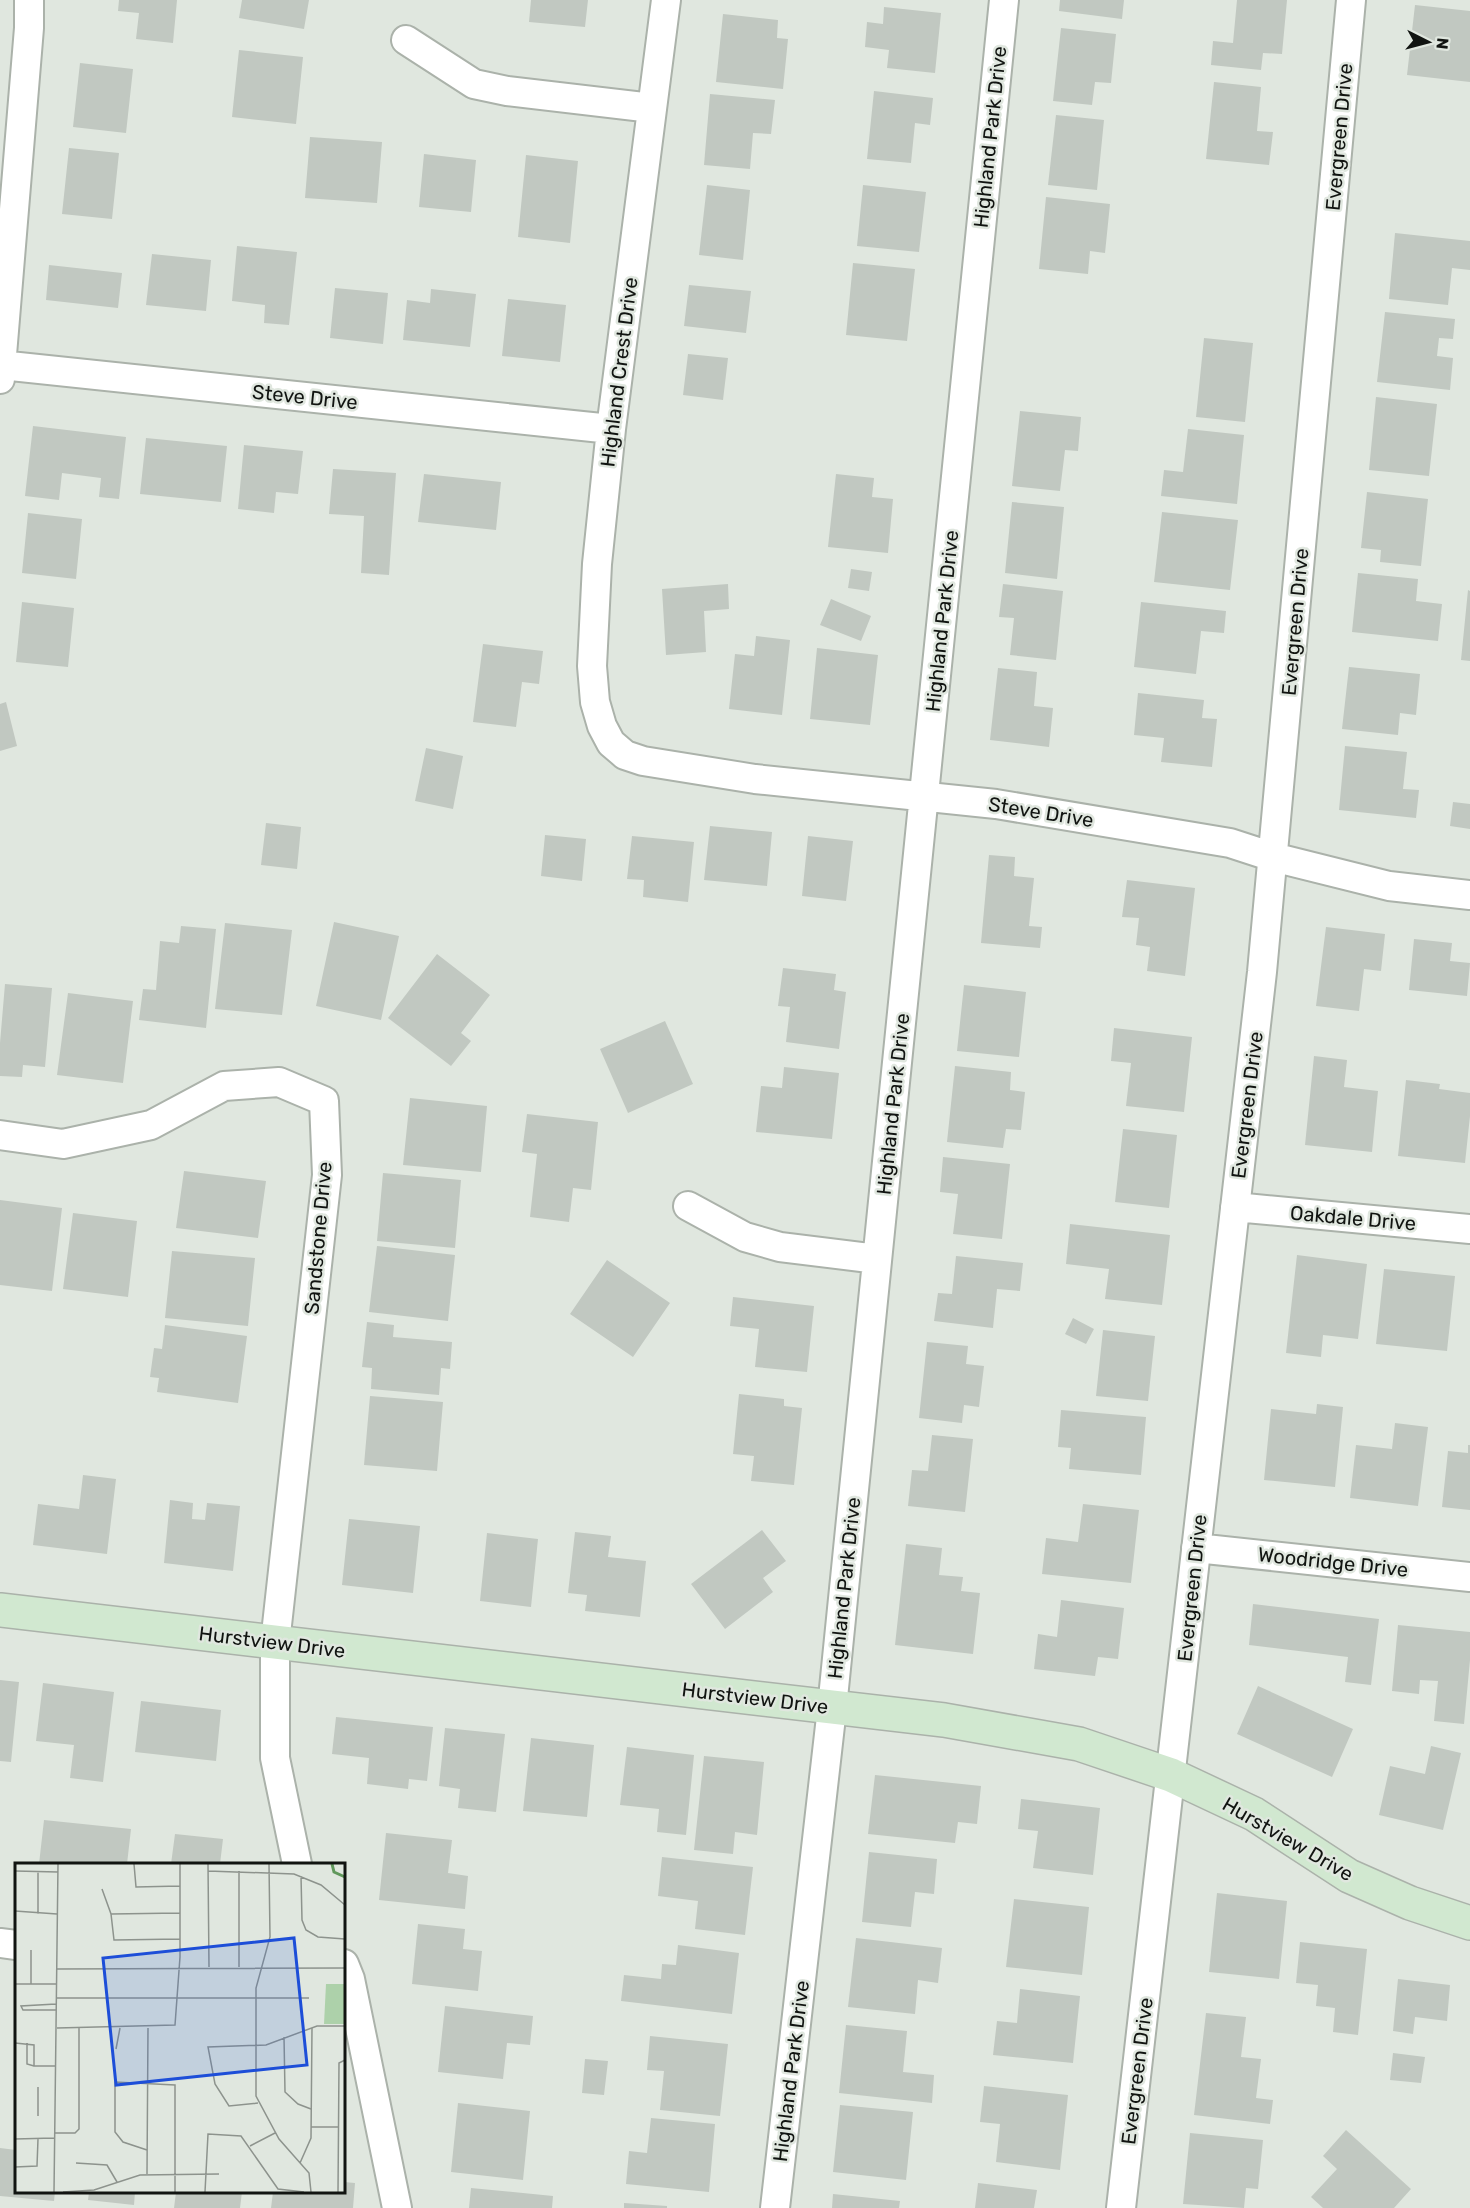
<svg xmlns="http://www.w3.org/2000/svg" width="1470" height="2208" font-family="Rubik,sans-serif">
<rect width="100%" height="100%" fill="#e0e7df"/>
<path fill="#c1c8c1" d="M 119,0 L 177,0 L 173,43 L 136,39 L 139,13 L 118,11 Z
M 242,0 L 309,0 L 304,29 L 239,18 Z
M 531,0 L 588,0 L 585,27 L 529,22 Z
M 1060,0 L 1124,0 L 1122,19 L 1059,11 Z
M 1237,0 L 1287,0 L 1282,54 L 1263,53 L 1261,70 L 1211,65 L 1213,41 L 1233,43 Z
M 1415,5 L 1470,11 L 1470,82 L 1407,75 Z
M 884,7 L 941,13 L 935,73 L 887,68 L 889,50 L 865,47 L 867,22 L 883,24 Z
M 723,14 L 778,20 L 777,38 L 788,39 L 783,89 L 716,82 Z
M 1061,28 L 1116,34 L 1111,83 L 1095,82 L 1092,105 L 1053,101 Z
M 239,50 L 303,57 L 296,124 L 232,117 Z
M 80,63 L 133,69 L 126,133 L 73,127 Z
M 1214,82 L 1261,87 L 1257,131 L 1273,132 L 1269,165 L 1206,159 Z
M 874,91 L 933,98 L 930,125 L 915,123 L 911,163 L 867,159 Z
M 710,94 L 775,100 L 771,134 L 753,133 L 750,169 L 704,165 Z
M 1056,115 L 1104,120 L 1097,190 L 1048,185 Z
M 310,137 L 382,142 L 377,203 L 305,198 Z
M 69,148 L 119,153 L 112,219 L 62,214 Z
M 424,154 L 476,160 L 471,212 L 419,207 Z
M 526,155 L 578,161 L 570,243 L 518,237 Z
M 707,185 L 750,190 L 743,260 L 699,255 Z
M 863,185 L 926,192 L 919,252 L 857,246 Z
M 1046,197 L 1110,204 L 1105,253 L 1090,251 L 1088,274 L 1039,269 Z
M 1395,233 L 1470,241 L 1470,270 L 1452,268 L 1448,305 L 1389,299 Z
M 237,246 L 297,252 L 289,325 L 264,323 L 265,305 L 232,301 Z
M 152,254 L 211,260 L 206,311 L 146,305 Z
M 853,263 L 915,269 L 907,341 L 846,335 Z
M 49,265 L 122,273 L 118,308 L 46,300 Z
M 689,285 L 751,291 L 746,333 L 684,326 Z
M 335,288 L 388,293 L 383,344 L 330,338 Z
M 431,289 L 476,294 L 470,347 L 403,340 L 407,300 L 430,303 Z
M 508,299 L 566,305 L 560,362 L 502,356 Z
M 1385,312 L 1455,319 L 1453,339 L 1439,338 L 1437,356 L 1453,358 L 1450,390 L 1377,382 Z
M 1204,338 L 1253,343 L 1245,422 L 1196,417 Z
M 688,354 L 728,358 L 723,400 L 683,395 Z
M 1376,397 L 1437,404 L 1429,476 L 1369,470 Z
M 1020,411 L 1081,417 L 1078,451 L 1065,450 L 1060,491 L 1012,486 Z
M 33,426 L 126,437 L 119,499 L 99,497 L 101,478 L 62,473 L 59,500 L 25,496 Z
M 1188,429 L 1244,435 L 1237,504 L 1161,496 L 1164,470 L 1183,472 Z
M 146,438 L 227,446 L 221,502 L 140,494 Z
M 244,445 L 303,451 L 298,494 L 276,492 L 274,513 L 238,509 Z
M 333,469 L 396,473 L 389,575 L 361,573 L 364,516 L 329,514 Z
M 424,474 L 501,482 L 496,530 L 418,522 Z
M 836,474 L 874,478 L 872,497 L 893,499 L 888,553 L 828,547 Z
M 1367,492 L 1428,499 L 1421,566 L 1380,562 L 1381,550 L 1361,548 Z
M 1012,502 L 1064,507 L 1057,579 L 1005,573 Z
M 1162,512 L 1238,520 L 1230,590 L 1154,582 Z
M 28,513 L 82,519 L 76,579 L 22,573 Z
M 851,569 L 872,572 L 869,591 L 848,588 Z
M 1358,573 L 1418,579 L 1416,601 L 1442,604 L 1438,641 L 1352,632 Z
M 728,584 L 729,609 L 704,611 L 706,652 L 666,655 L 662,589 Z
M 1003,584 L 1063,591 L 1056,660 L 1010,655 L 1014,618 L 999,617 Z
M 1468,590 L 1470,591 L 1470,661 L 1461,660 Z
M 831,599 L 871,616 L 861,641 L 820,625 Z
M 22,602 L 74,608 L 68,667 L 16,662 Z
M 1141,602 L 1226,611 L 1224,633 L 1201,631 L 1196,674 L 1134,667 Z
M 756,636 L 790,640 L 782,715 L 729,709 L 735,654 L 754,656 Z
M 483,644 L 543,651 L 539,684 L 522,682 L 516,727 L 473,722 Z
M 817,648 L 878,655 L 870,725 L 810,719 Z
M 1349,667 L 1420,674 L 1416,715 L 1400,713 L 1398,735 L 1342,729 Z
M 998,668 L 1037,672 L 1034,706 L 1053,708 L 1049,747 L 990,740 Z
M 1138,693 L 1204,700 L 1202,718 L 1217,719 L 1212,767 L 1161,762 L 1164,738 L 1134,735 Z
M 6,702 L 17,746 L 0,751 L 0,704 Z
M 1345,746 L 1407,752 L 1403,789 L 1419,790 L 1416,818 L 1339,810 Z
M 426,748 L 463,756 L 453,809 L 415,801 Z
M 1453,802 L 1470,804 L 1470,829 L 1450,826 Z
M 266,823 L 301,827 L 297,869 L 261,865 Z
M 710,826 L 772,832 L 767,886 L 704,880 Z
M 545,835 L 586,839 L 582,881 L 541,876 Z
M 632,836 L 694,842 L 688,902 L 643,897 L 644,880 L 627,879 Z
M 808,836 L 853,841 L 846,901 L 802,896 Z
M 989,855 L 1015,857 L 1014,876 L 1034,878 L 1029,926 L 1042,927 L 1040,948 L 981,943 Z
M 1127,880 L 1195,888 L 1185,976 L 1147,971 L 1150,947 L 1136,945 L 1139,918 L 1122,917 Z
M 334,922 L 399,936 L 381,1020 L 316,1006 Z
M 225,923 L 292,930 L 282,1015 L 215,1009 Z
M 181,926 L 216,929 L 206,1028 L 139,1020 L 143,989 L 156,990 L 160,941 L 179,943 Z
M 1326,927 L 1385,934 L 1381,971 L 1364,969 L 1359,1011 L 1316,1006 Z
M 1414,939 L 1452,943 L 1450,961 L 1470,963 L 1467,996 L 1409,990 Z
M 437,954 L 490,995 L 461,1033 L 471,1041 L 451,1066 L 388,1018 Z
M 783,968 L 836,974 L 834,990 L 846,992 L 839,1049 L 786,1042 L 790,1007 L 778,1006 Z
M 5,984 L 52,988 L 45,1067 L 23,1065 L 22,1077 L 0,1076 L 0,1043 Z
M 964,985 L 1026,992 L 1019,1057 L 957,1051 Z
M 68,993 L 133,1001 L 123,1083 L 57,1075 Z
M 665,1021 L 693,1084 L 628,1113 L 600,1049 Z
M 1114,1028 L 1192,1037 L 1184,1112 L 1126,1106 L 1131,1063 L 1111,1061 Z
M 1314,1056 L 1347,1060 L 1344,1087 L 1378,1091 L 1372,1152 L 1305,1145 Z
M 955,1066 L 1011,1072 L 1010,1090 L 1025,1092 L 1021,1130 L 1006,1129 L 1003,1148 L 947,1142 Z
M 784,1067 L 839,1073 L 832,1139 L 756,1132 L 761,1086 L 782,1088 Z
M 1406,1080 L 1440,1084 L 1439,1089 L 1470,1093 L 1470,1116 L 1465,1163 L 1398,1156 Z
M 410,1098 L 487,1106 L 481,1172 L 403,1165 Z
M 527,1114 L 598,1122 L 591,1190 L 573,1188 L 569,1222 L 530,1217 L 537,1154 L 522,1152 Z
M 1123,1129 L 1177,1135 L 1169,1208 L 1115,1202 Z
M 943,1157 L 1010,1164 L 1002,1239 L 953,1234 L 958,1194 L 940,1192 Z
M 184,1171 L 266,1181 L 258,1238 L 176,1228 Z
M 383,1173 L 461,1180 L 455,1248 L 377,1241 Z
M 0,1200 L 62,1208 L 52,1291 L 0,1285 Z
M 73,1213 L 137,1221 L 128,1297 L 63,1289 Z
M 1070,1224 L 1170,1235 L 1162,1305 L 1105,1299 L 1109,1269 L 1066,1264 Z
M 377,1246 L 455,1255 L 448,1321 L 369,1312 Z
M 172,1251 L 255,1258 L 248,1326 L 165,1318 Z
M 1297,1255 L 1367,1264 L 1358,1339 L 1323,1335 L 1321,1357 L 1286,1353 Z
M 956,1256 L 1023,1263 L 1020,1291 L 997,1289 L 993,1328 L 934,1321 L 938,1293 L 952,1294 Z
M 607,1260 L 670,1303 L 633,1357 L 570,1314 Z
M 1384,1269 L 1455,1276 L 1447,1351 L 1376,1344 Z
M 733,1297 L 814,1306 L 807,1372 L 755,1367 L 759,1329 L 730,1326 Z
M 1073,1318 L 1094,1329 L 1086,1344 L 1065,1334 Z
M 367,1322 L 394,1325 L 393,1337 L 452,1342 L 450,1369 L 441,1368 L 439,1395 L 371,1389 L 372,1368 L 362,1367 Z
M 165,1325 L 247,1336 L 238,1403 L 157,1392 L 159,1378 L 150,1377 L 154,1348 L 162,1349 Z
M 1103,1330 L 1155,1336 L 1148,1401 L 1096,1396 Z
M 927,1342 L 968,1346 L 966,1364 L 984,1366 L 979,1407 L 964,1405 L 962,1423 L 919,1418 Z
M 739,1394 L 784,1399 L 784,1406 L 802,1408 L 794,1485 L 751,1481 L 754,1456 L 733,1454 Z
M 370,1396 L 443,1402 L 437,1471 L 364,1465 Z
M 1317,1404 L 1343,1407 L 1335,1487 L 1264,1480 L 1271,1409 L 1316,1414 Z
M 1061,1410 L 1146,1417 L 1141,1475 L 1069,1469 L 1071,1448 L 1058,1447 Z
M 1395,1423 L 1428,1427 L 1418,1506 L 1350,1498 L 1356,1445 L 1392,1449 Z
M 932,1435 L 973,1439 L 965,1512 L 908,1506 L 912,1470 L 928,1471 Z
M 1468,1445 L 1470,1445 L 1470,1510 L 1442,1507 L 1448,1451 L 1468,1453 Z
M 83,1475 L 116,1479 L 107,1554 L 33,1545 L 38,1504 L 79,1509 Z
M 170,1500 L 193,1503 L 192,1519 L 205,1520 L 207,1503 L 240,1506 L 233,1571 L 164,1563 Z
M 1083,1504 L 1139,1510 L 1131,1583 L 1042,1574 L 1046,1538 L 1078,1542 Z
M 349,1519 L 420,1526 L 413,1593 L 342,1585 Z
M 762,1530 L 786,1561 L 763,1578 L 773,1592 L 725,1629 L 691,1584 Z
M 575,1532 L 611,1536 L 608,1557 L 646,1561 L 640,1617 L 585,1611 L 587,1595 L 568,1593 Z
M 487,1533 L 538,1539 L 531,1607 L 480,1601 Z
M 906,1544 L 942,1548 L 939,1575 L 963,1577 L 961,1591 L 980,1593 L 973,1654 L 895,1645 Z
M 1061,1600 L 1124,1608 L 1118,1659 L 1098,1657 L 1095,1676 L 1034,1669 L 1038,1634 L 1057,1637 Z
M 1253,1604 L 1379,1619 L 1371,1685 L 1345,1682 L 1348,1657 L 1249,1645 Z
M 1398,1625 L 1470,1632 L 1470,1660 L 1464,1724 L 1434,1721 L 1438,1681 L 1420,1680 L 1419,1694 L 1392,1691 Z
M 0,1680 L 19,1682 L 11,1762 L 0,1761 Z
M 43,1683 L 114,1692 L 103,1782 L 70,1778 L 74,1745 L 36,1741 Z
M 1258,1686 L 1353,1729 L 1332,1777 L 1237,1734 Z
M 141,1701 L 221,1710 L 216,1761 L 135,1752 Z
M 336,1717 L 433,1727 L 427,1781 L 409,1779 L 408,1789 L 367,1784 L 369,1758 L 332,1754 Z
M 445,1728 L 505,1734 L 496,1812 L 458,1808 L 460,1789 L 439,1786 Z
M 531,1738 L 594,1745 L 587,1817 L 523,1811 Z
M 1431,1746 L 1461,1753 L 1443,1830 L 1379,1815 L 1390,1766 L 1425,1774 Z
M 627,1747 L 694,1755 L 686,1835 L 657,1832 L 659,1809 L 620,1805 Z
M 704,1756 L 764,1762 L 757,1835 L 735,1832 L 733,1854 L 694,1850 Z
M 875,1775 L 981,1786 L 977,1824 L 958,1822 L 955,1843 L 868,1834 Z
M 1021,1799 L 1100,1808 L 1093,1875 L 1033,1868 L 1038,1831 L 1018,1829 Z
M 44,1820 L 131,1829 L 127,1864 L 39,1864 Z
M 386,1833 L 452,1840 L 448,1873 L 468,1876 L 465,1909 L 379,1900 Z
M 175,1834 L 223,1839 L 220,1864 L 171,1864 Z
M 869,1852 L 937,1859 L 934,1894 L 915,1892 L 911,1927 L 862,1922 Z
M 662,1857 L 753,1867 L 745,1935 L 695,1929 L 698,1901 L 658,1896 Z
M 1217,1893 L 1287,1901 L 1279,1979 L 1209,1972 Z
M 1014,1899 L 1089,1907 L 1082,1975 L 1006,1967 Z
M 418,1924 L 465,1929 L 463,1949 L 482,1951 L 478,1991 L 412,1984 Z
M 856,1938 L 942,1948 L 938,1983 L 918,1980 L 915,2014 L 848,2007 Z
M 1300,1942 L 1367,1949 L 1358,2035 L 1333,2032 L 1335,2008 L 1316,2006 L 1318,1985 L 1296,1983 Z
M 678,1945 L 739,1953 L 732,2014 L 621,2001 L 624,1975 L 661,1979 L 662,1964 L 676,1965 Z
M 1398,1979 L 1450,1985 L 1447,2021 L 1415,2017 L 1413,2034 L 1393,2031 Z
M 1020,1989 L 1080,1996 L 1073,2063 L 993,2055 L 997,2021 L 1017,2023 Z
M 445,2006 L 533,2016 L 530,2045 L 507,2043 L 503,2079 L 438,2072 Z
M 1206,2013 L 1246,2017 L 1241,2057 L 1261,2059 L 1256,2098 L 1273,2100 L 1270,2124 L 1194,2115 Z
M 846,2025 L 907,2031 L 903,2072 L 934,2075 L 932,2103 L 839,2093 Z
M 650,2036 L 728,2044 L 720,2116 L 660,2110 L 664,2071 L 647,2070 Z
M 1393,2053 L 1425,2057 L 1421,2083 L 1390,2080 Z
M 585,2059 L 608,2061 L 604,2095 L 582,2093 Z
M 984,2086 L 1068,2095 L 1060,2170 L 996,2162 L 1000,2124 L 980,2122 Z
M 458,2103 L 530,2111 L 523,2180 L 451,2172 Z
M 840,2105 L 913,2112 L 906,2180 L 833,2172 Z
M 651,2118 L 715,2124 L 709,2192 L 626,2184 L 629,2151 L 647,2153 Z
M 1346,2130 L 1411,2189 L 1394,2208 L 1323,2208 L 1311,2197 L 1337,2169 L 1323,2156 Z
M 1190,2133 L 1263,2140 L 1258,2189 L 1246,2188 L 1244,2208 L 1183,2204 Z
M 0,2148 L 16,2150 L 16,2192 L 55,2192 L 54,2201 L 0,2196 Z
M 344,2182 L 355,2183 L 353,2208 L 271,2208 L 273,2192 L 344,2192 Z
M 978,2183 L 1037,2190 L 1034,2208 L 975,2208 Z
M 471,2188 L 553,2196 L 552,2208 L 469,2208 Z
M 89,2192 L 135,2192 L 134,2205 L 88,2200 Z
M 176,2192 L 242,2192 L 240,2208 L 174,2208 Z
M 833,2194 L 900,2201 L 899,2208 L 832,2208 Z
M 624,2203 L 667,2206 L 667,2208 L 624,2208 Z"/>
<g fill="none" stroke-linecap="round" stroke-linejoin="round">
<defs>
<path id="street" d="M 666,0 L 611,429 L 597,564 L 592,666 L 595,702 L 602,726 L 611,743 L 625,755 L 643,761 L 755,779 L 996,804 L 1230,843 L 1273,857 L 1389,886 L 1470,895
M 406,40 L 474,84 L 507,91 L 652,108
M 0,365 L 611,429
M 0,379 L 29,28 L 29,0
M 0,1135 L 63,1144 L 151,1125 L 224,1086 L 279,1082 L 324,1101 L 327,1175 L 275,1643 L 275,1758 L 297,1864
M 688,1206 L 745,1237 L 780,1247 L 877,1259
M 1235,1207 L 1470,1229
M 1196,1548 L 1470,1577
M 0,1943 L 16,1945
M 344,1964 L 350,1979 L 397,2208
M 775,2208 L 832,1708 L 1004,0
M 1121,2208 L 1262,972 L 1351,0"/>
<path id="secondary" d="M 0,1610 L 944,1720 L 1079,1744 L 1171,1775 L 1254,1814 L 1349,1876 L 1410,1903 L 1470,1923"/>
</defs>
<use href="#street" stroke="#abb2aa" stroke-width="32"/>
<use href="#secondary" stroke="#abb2aa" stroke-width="36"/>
<use href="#street" stroke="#fff" stroke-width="28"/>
<use href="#secondary" stroke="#d1e8d0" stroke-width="33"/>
</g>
<g text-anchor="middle" stroke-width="5" stroke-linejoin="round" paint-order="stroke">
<g font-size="20" fill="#111411" stroke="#e0e7df">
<text transform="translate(990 137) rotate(-84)" y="7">Highland Park Drive</text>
<text transform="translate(1339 137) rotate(-85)" y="7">Evergreen Drive</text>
<text transform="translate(619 372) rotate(-83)" y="7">Highland Crest Drive</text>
<text transform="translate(305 397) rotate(6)" y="7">Steve Drive</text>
<text transform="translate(942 621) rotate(-84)" y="7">Highland Park Drive</text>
<text transform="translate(1295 622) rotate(-85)" y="7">Evergreen Drive</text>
<text transform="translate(1041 812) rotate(9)" y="7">Steve Drive</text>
<text transform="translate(893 1104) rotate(-84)" y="7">Highland Park Drive</text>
<text transform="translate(1247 1105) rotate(-83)" y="7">Evergreen Drive</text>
<text transform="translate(1353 1218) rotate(5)" y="7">Oakdale Drive</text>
<text transform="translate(318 1238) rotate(-85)" y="7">Sandstone Drive</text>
<text transform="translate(1333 1562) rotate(6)" y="7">Woodridge Drive</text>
<text transform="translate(844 1588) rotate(-84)" y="7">Highland Park Drive</text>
<text transform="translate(1192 1588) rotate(-84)" y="7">Evergreen Drive</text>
<text transform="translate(272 1642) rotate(7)" y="7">Hurstview Drive</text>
<text transform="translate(755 1698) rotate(7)" y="7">Hurstview Drive</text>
<text transform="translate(1288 1839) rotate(30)" y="7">Hurstview Drive</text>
<text transform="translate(791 2071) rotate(-83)" y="7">Highland Park Drive</text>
<text transform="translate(1137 2071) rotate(-83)" y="7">Evergreen Drive</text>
</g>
</g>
<g transform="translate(15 1863)">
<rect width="330" height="330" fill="#e0e7df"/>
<path d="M 311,121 L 330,121 L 330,161 L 309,161 Z" fill="#add1aa"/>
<path fill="none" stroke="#60985b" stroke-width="3" d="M 317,1 L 319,9 L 330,14"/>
<path fill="none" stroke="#8d938d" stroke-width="1.5" d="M 119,1 L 121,24 L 165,23M 193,1 L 194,104M 254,1 L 255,74 L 241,125 L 241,233 L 264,276 L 294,310 L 296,329M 0,8 L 43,9M 23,8 L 23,51M 193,8 L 279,11 L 306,22 L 330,42M 224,8 L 224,104M 286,13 L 287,57 L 291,67 L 303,74 L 330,76M 87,26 L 96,51 L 99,77 L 165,76M 0,48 L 42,51M 96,51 L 165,50M 16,87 L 16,121M 42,106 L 330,105M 0,121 L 41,121M 42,135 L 294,135M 41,141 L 6,143 L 8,147 L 41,147M 42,165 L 160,162 L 165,94 L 165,1M 269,174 L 270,229 L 283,241 L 296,246M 0,180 L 19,182 L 19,203 L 40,203M 12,180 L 12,201 L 19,203M 101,186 L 105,165M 243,240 L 214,243 L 200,221 L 193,184 L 251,182 L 302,163 L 330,163M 23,253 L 23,224M 296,264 L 323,264M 40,270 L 60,270 L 64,266 L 64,164M 0,276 L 39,275M 235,283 L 260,270M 132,287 L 108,279 L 100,269 L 100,219 L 160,222 L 160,329M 61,300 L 92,302 L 102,319M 285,300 L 296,275 L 297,165M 0,304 L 22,303 L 23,276M 132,311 L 133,165M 39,329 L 43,1M 48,329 L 79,327 L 125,312 L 204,311M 190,329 L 193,271 L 226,273 L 263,326 L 289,329M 323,329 L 324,200 L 330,197"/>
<path fill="#1d4ed8" fill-opacity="0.15" stroke="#1d4ed8" stroke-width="3" d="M 279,75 L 292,202 L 101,222 L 88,95 Z"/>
<rect width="330" height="330" fill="none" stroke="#111411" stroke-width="3"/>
</g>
<g transform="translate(1428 42) rotate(96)" stroke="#e0e7df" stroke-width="4.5" paint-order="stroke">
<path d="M0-4.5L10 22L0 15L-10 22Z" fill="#111411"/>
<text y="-9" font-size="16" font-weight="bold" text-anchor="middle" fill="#111411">N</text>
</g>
</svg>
